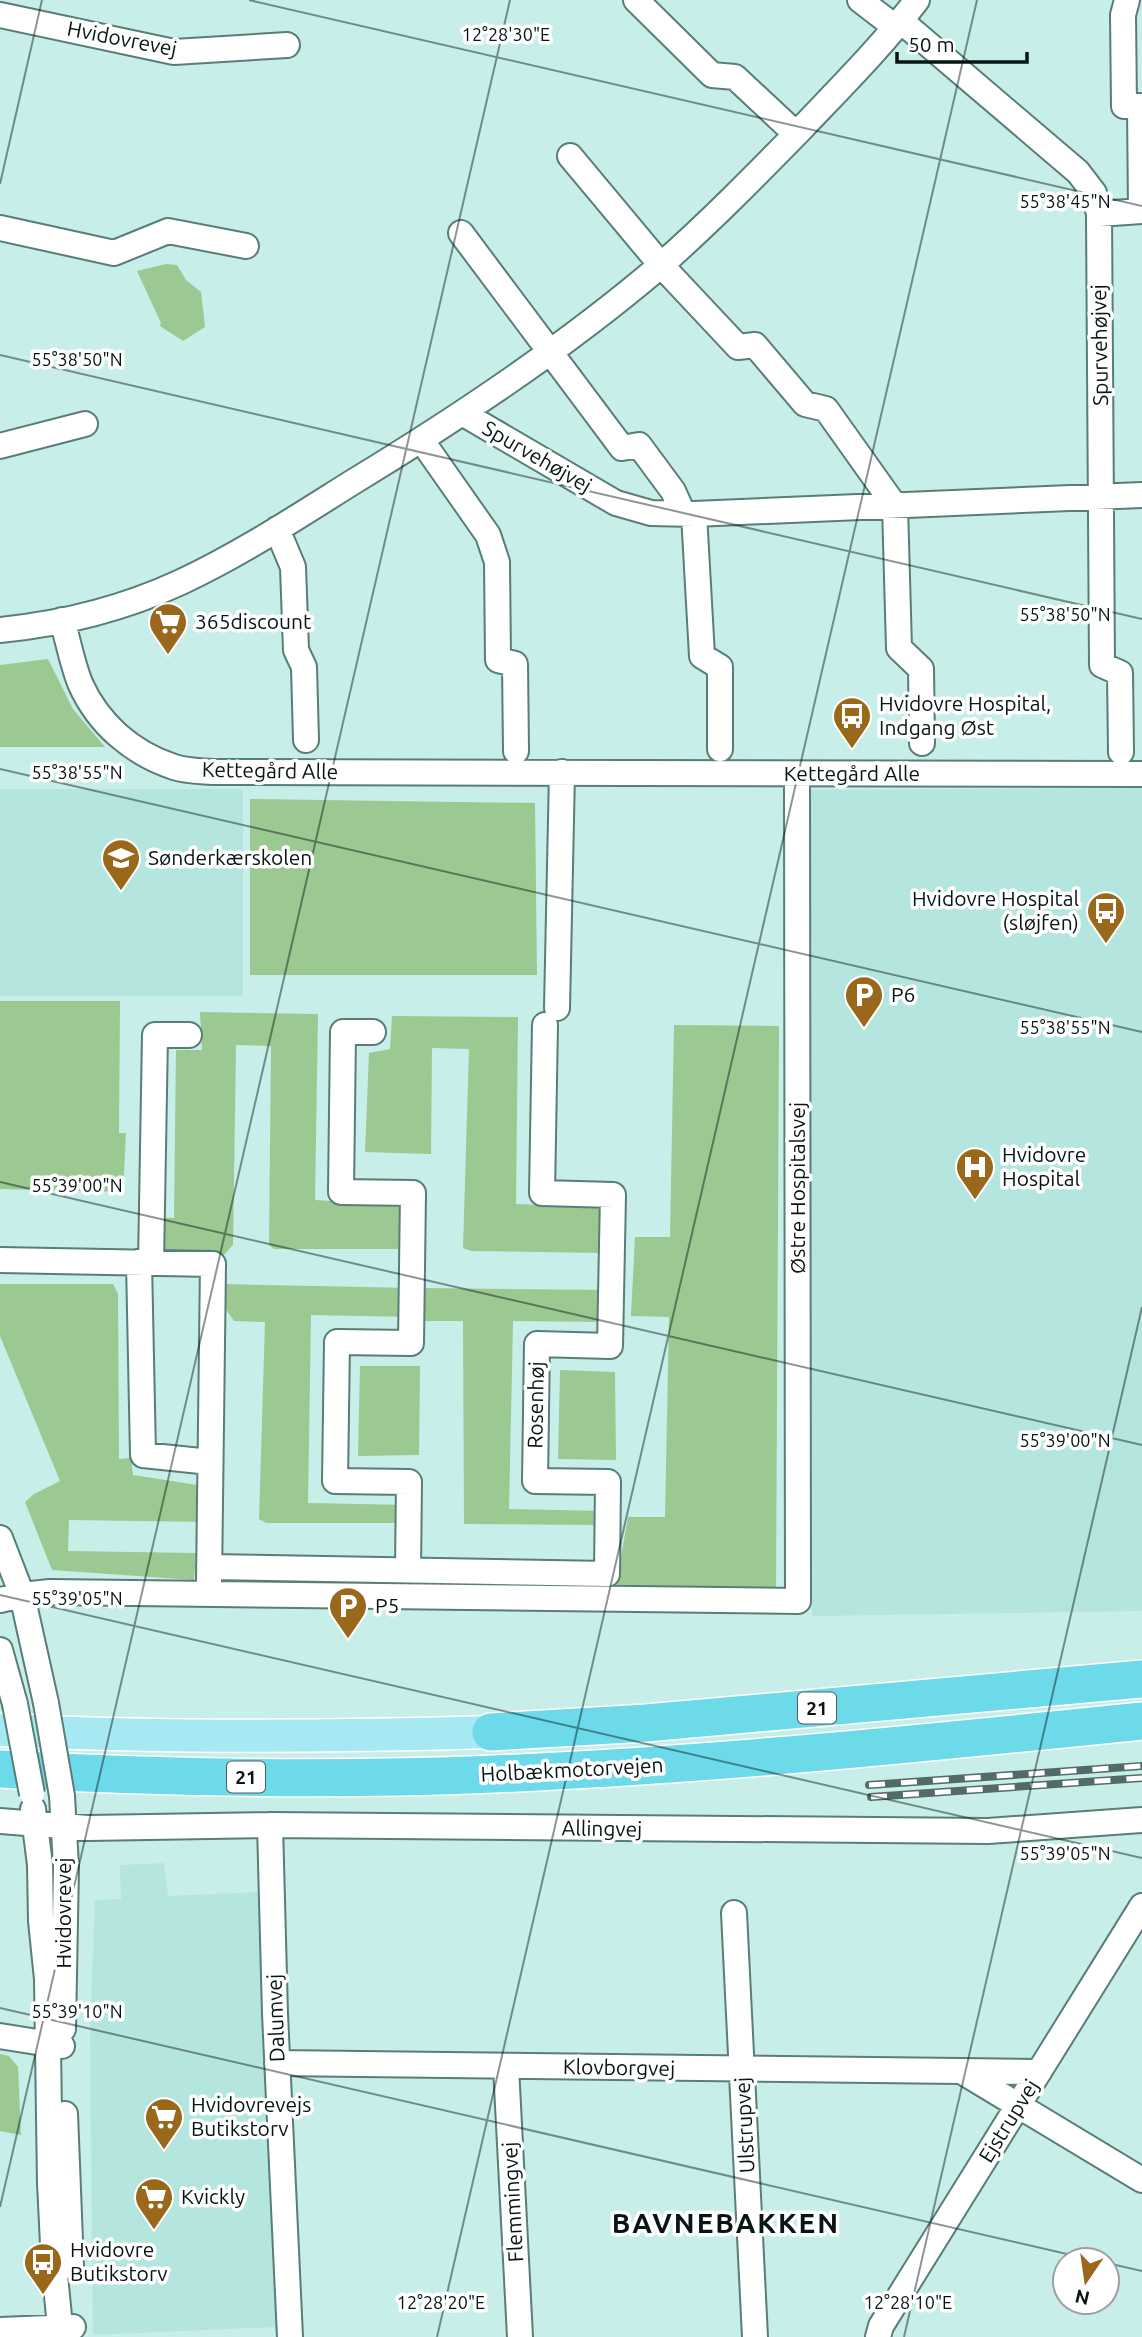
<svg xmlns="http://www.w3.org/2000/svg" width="1142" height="2337" font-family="Ubuntu,sans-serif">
<rect width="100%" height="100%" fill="#c7eee8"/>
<path fill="#b4e6df" d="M 1142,788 L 1142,1611 L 812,1616 L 805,790 Z
M 0,789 L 243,789 L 243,996 L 0,996 Z
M 164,1863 L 168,1896 L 260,1892 L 276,2327 L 93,2335 L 90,2032 L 95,1900 L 121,1899 L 120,1865 Z"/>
<path fill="#9bc991" d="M 166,264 L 177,265 L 186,280 L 201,292 L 205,327 L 183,341 L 160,326 L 161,323 L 137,271 Z
M 48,659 L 73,709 L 105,747 L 0,747 L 0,665 Z
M 250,799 L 535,803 L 537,975 L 250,975 Z
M 0,1001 L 120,1001 L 119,1133 L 126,1133 L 123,1192 L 0,1189 Z
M 200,1012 L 318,1014 L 315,1200 L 413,1206 L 412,1249 L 274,1249 L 269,1245 L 271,1046 L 236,1045 L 233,1245 L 223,1256 L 164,1254 L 152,1217 L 174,1218 L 176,1050 L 202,1050 Z
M 392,1016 L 518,1017 L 516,1204 L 606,1207 L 605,1253 L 471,1251 L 463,1248 L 469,1049 L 432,1048 L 431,1154 L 365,1152 L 369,1053 L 390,1049 Z
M 674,1025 L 779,1026 L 776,1590 L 615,1590 L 628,1517 L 665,1517 L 669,1317 L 631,1316 L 635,1237 L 670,1237 Z
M 0,1284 L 113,1284 L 118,1294 L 119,1459 L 131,1458 L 133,1475 L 210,1487 L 209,1522 L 69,1520 L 68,1551 L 196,1553 L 194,1580 L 52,1570 L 25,1502 L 34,1494 L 60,1481 L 0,1336 Z
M 223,1284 L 412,1288 L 411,1317 L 311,1315 L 308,1503 L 409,1505 L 408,1523 L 266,1523 L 259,1519 L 265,1322 L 234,1321 L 225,1308 Z
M 421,1288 L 611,1290 L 604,1322 L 513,1321 L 509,1509 L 603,1511 L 602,1528 L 593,1525 L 464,1524 L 463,1321 L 420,1321 Z
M 360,1366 L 420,1366 L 419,1455 L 358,1456 Z
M 560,1370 L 615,1372 L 616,1460 L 558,1459 Z
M 0,2054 L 9,2056 L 18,2067 L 21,2135 L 0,2131 Z"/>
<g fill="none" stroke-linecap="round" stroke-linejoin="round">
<defs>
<path id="minor" d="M 636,0 L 712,75 L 735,77 L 796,134
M 860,0 L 895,27
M 1127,0 L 1123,15 L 1124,106 L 1140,106 L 1141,211
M 0,15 L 174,52 L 287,45
M 901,21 L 1078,172 L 1094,193 L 1099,214 L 1102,665 L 1120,673 L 1121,752
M 570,156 L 661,265 L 738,347 L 755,345 L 805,404 L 826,409 L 895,506 L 899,648 L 921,669 L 922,743
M 1099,214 L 1142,211
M 0,228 L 114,253 L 168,231 L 246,246
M 461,233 L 622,448 L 639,445 L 673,491 L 683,513
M 462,413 L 616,503 L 651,513 L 694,514 L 1142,495
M 422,441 L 488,535 L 497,562 L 498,660 L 515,664 L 516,751
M 0,446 L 85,424
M 694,514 L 702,656 L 720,667 L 720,749
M 277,529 L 293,567 L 296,650 L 304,667 L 306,740
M 62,620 C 68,640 72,663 80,683 C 98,724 132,753 174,767 C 186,771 200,771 212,772 L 1142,774
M 0,630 C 61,624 125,608 181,582 C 241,554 297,517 353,482 C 460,417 565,347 660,266 C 709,223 757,174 803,127 C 842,86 883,45 917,0
M 557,1008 L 562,772
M 373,1032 L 343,1032 L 341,1192 L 413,1193 L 411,1343 L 337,1342 L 335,1481 L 409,1482 L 408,1570
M 0,1260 L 213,1264 L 209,1582
M 139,1262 L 143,1455 L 210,1462
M 151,1263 L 155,1035 L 189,1035
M 0,1538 L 22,1595 L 46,1703
M 209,1567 L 607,1574 L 608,1482 L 535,1481 L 537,1344 L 610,1346 L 613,1195 L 542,1193 L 545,1025
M 0,1600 L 22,1595 L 50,1592 L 798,1601 L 797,774
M 0,1650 L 15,1704
M 62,1796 L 66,1866 L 63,2029
M 33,1809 L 40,1865 L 41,1921 L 47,1979 L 50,2183 L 54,2265 L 61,2337
M 0,1821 L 88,1828 L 270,1825 L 988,1831 L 1142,1820
M 270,1825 L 275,2014 L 290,2337
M 734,1913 L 755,2337
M 0,2036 L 62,2046
M 277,2063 L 961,2071 L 1142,2180
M 506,2067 L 520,2337
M 962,2071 L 1039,2072
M 65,2114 L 71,2266
M 0,2330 L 73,2327
M 878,2337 L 881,2326 L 1142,1906"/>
<path id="major" d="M 0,1730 C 164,1738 327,1737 491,1732"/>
<path id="highway" d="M 491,1732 L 646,1723 L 1142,1679
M 0,1769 C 165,1778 330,1781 494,1774 C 711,1765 926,1743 1142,1721"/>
</defs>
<use href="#minor" stroke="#597d78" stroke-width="28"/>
<use href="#major" stroke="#fff" stroke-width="35"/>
<use href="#highway" stroke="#fff" stroke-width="40"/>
<use href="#minor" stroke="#fff" stroke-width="24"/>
<use href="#major" stroke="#a7e9f2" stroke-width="32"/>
<use href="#highway" stroke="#6ddaea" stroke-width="37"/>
<defs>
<path id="rail" d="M 869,1785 L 1142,1766
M 871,1797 L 1142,1778"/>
</defs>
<use href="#rail" stroke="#536b68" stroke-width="8"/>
<use href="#rail" stroke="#fff" stroke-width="5" stroke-dasharray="16" stroke-linecap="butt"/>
<defs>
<path id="minor-bridge" d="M 46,1703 L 62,1796
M 15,1704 L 32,1794"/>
</defs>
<use href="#minor-bridge" stroke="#597d78" stroke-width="28" stroke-linecap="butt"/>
<use href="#minor-bridge" stroke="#fff" stroke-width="24"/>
</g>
<path fill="none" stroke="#071513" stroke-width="2" stroke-opacity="0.45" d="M 249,0 L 1142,206M 0,184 L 42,0M 0,355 L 1142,619M 0,769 L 1142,1032M 0,1182 L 1142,1445M 0,1595 L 1142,1858M 0,2008 L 1093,2260M 0,2207 L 510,0M 1107,2263 L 1142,2271M 437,2337 L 977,0M 904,2337 L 1142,1307"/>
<defs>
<symbol id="supermarket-pin" viewBox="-11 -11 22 30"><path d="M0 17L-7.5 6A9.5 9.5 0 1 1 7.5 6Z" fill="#9a681b" stroke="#fff"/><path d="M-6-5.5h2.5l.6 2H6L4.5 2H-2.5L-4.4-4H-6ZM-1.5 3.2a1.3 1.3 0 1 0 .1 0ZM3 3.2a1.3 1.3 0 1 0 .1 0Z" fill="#fff"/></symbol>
<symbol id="bus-pin" viewBox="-11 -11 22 30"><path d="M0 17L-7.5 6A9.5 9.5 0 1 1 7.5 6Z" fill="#9a681b" stroke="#fff"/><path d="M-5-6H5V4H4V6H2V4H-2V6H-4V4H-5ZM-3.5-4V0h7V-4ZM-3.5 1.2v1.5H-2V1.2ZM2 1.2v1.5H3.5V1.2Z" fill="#fff"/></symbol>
<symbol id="school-pin" viewBox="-11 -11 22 30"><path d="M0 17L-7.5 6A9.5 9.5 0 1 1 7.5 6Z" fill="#9a681b" stroke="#fff"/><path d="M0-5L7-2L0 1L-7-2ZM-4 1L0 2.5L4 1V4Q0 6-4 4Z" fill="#fff"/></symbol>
<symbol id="parking-pin" viewBox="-11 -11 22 30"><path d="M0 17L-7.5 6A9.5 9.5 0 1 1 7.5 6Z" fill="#9a681b" stroke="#fff"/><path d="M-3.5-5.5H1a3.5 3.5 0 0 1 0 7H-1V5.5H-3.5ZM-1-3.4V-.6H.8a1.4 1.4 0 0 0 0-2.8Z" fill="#fff"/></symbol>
<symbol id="hospital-pin" viewBox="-11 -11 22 30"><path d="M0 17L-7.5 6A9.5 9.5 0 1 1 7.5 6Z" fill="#9a681b" stroke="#fff"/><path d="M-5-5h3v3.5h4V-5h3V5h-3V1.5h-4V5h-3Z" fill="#fff"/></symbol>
</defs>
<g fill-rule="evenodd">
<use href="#supermarket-pin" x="146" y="600" width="44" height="60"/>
<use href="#bus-pin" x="830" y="694" width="44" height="60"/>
<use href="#school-pin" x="99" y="836" width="44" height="60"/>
<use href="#bus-pin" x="1084" y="889" width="44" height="60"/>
<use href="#parking-pin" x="842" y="973" width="44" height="60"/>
<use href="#hospital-pin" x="953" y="1145" width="44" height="60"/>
<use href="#parking-pin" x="326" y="1584" width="44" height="60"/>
<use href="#supermarket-pin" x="142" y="2095" width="44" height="60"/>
<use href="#supermarket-pin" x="132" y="2175" width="44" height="60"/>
<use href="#bus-pin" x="21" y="2240" width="44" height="60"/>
</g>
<g text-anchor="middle" stroke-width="7" stroke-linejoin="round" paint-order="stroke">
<g fill="#fff" stroke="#515b5a" stroke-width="2">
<rect x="798" y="1692.5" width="38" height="31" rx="5"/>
<rect x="227" y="1761.5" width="38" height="31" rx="5"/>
</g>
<g font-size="19" font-weight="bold" fill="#071513">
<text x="817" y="1715">21</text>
<text x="246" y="1784">21</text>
</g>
<g font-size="21" fill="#071513" stroke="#fff">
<text transform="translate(122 39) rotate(11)" y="7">Hvidovrevej</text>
<text transform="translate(1100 345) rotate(-91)" y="7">Spurvehøjvej</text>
<text transform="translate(537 457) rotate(30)" y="7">Spurvehøjvej</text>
<text transform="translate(270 771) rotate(1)" y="7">Kettegård Alle</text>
<text x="852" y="781">Kettegård Alle</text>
<text transform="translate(798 1188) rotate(-90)" y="7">Østre Hospitalsvej</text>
<text transform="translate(536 1405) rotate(-89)" y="7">Rosenhøj</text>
<text transform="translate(572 1770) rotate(-3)" y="7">Holbækmotorvejen</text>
<text transform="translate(602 1829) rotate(1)" y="7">Allingvej</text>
<text transform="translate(64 1913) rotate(-90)" y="7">Hvidovrevej</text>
<text transform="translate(276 2018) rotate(-92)" y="7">Dalumvej</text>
<text transform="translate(619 2068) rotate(1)" y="7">Klovborgvej</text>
<text transform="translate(1009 2121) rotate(-58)" y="7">Ejstrupvej</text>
<text transform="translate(745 2125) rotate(-93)" y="7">Ulstrupvej</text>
<text transform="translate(513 2202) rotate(-93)" y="7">Flemmingvej</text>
</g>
<g font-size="21" fill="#071513" stroke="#fff" text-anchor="start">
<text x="195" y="629">365discount</text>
<text x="879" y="711">Hvidovre Hospital,<tspan x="879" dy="24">Indgang Øst</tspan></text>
<text x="148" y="865">Sønderkærskolen</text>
<text x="1079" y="906" text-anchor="end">Hvidovre Hospital<tspan x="1079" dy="24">(sløjfen)</tspan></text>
<text x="891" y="1002">P6</text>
<text x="1002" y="1162">Hvidovre<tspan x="1002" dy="24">Hospital</tspan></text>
<text x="375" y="1613">P5</text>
<text x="191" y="2112">Hvidovrevejs<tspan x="191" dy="24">Butikstorv</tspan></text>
<text x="181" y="2204">Kvickly</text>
<text x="70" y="2257">Hvidovre<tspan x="70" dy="24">Butikstorv</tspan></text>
</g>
<g font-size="28" font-weight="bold" letter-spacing="2" fill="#071513" stroke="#fff">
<text x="726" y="2233">BAVNEBAKKEN</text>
</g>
</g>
<g font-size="18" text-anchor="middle" fill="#071513" stroke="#fff" stroke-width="7" stroke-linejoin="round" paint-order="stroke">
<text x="506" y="41">12°28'30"E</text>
<text x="1065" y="208">55°38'45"N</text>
<text x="77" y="366">55°38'50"N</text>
<text x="1065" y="621">55°38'50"N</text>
<text x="77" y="779">55°38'55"N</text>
<text x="1065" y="1034">55°38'55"N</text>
<text x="77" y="1192">55°39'00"N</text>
<text x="1065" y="1447">55°39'00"N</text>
<text x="77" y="1605">55°39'05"N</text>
<text x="1065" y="1860">55°39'05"N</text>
<text x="77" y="2018">55°39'10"N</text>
<text x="441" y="2309">12°28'20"E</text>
<text x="908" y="2309">12°28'10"E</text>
</g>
<g transform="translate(1086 2281) rotate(193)"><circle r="33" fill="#ffffff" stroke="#9ca1a1" stroke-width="2"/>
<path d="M0-5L12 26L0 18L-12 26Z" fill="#9a681b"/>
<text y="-10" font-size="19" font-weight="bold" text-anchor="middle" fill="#071513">N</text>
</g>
<path d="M897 52v10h130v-10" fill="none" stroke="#071513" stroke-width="3.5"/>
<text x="908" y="52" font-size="21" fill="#071513" stroke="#ffffff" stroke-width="5" paint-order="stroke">50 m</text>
</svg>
